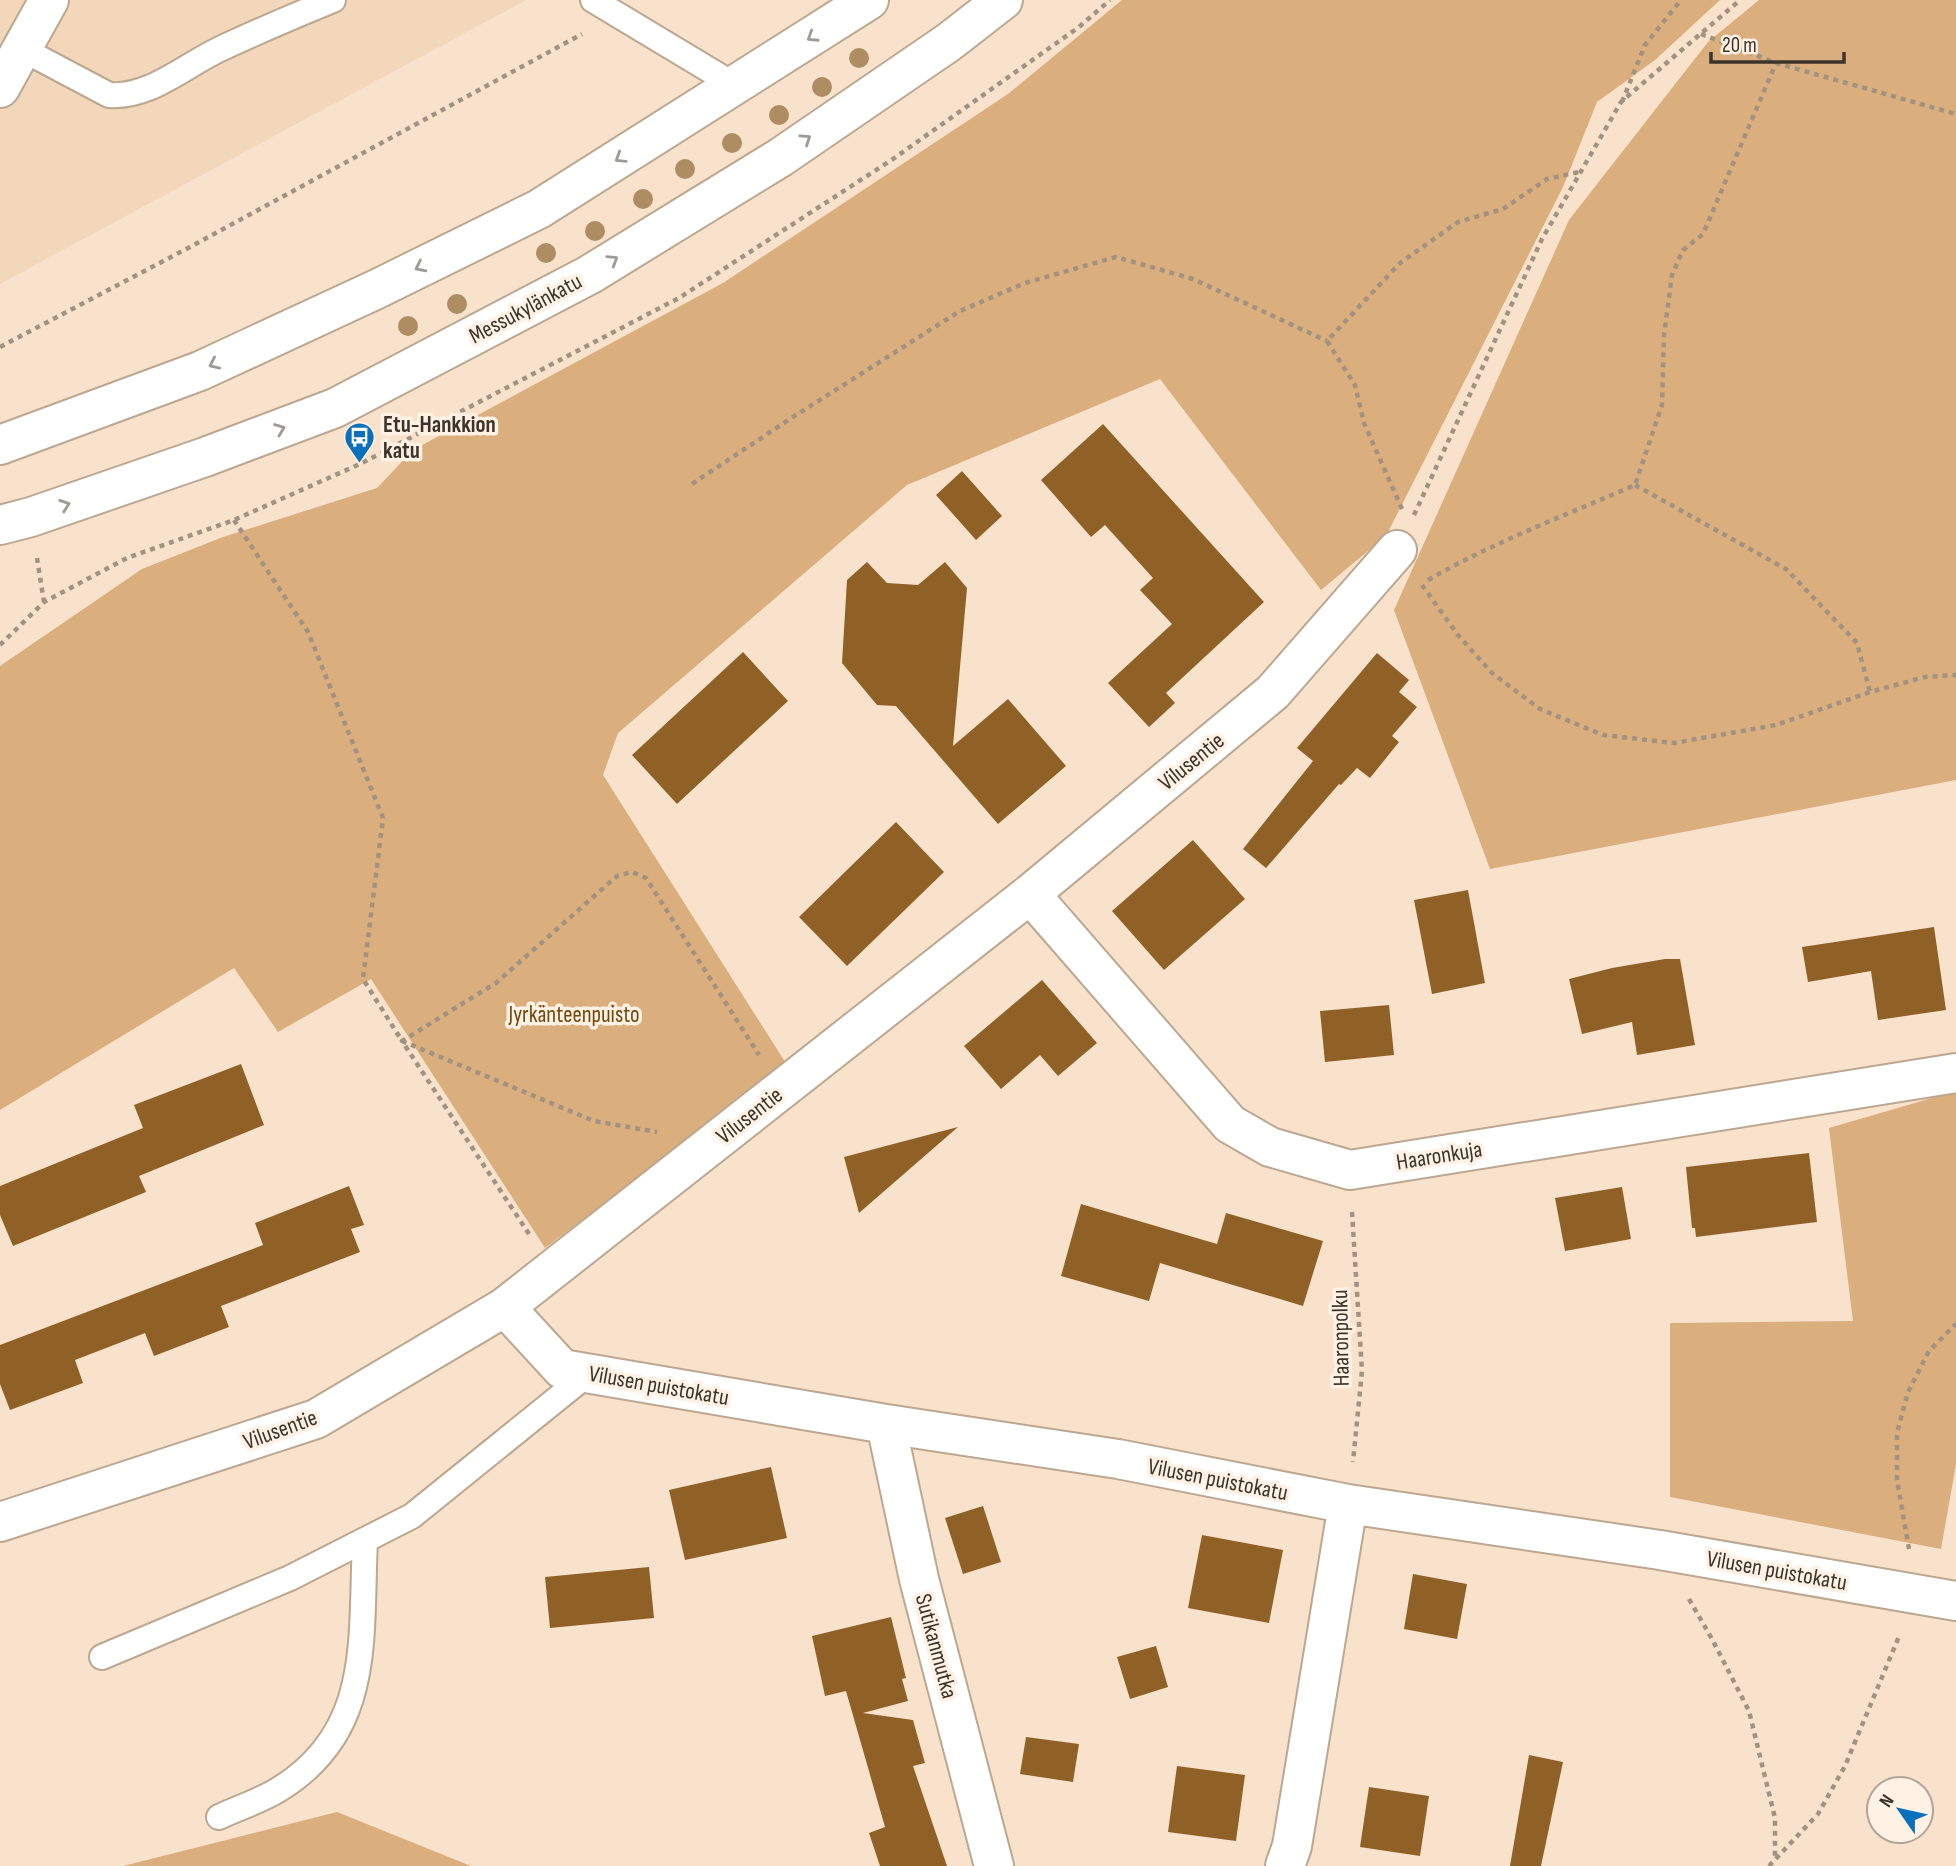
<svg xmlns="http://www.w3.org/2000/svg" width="1956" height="1866" font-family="'Sofia Sans Condensed',sans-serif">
<rect width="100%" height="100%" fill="#f8e2cb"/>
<path fill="#f3d7ba" d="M 0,0 L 526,0 L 0,284 Z"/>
<path fill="#daae7d" d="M 1122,0 L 1720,0 L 1655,60 L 1597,102 L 1563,187 L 1386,536 L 1321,590 L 1160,379 L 907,485 L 618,733 L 603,775 L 787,1065 L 545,1248 L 371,979 L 278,1032 L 234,968 L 0,1110 L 0,666 L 142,569 L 223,537 L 377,488 L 413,450 L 723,283 L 1008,94 Z
M 1759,0 L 1956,0 L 1956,780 L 1490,869 L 1394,610 L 1569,220 L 1708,42 Z
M 1956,1091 L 1956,1464 L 1941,1549 L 1670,1497 L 1670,1323 L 1853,1321 L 1829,1128 Z
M 337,1812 L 471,1866 L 123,1866 Z"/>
<path fill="#8f6127" d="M 1103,424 L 1264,602 L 1166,693 L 1175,703 L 1149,727 L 1108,683 L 1172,624 L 1140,590 L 1153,578 L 1105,525 L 1091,537 L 1041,480 Z
M 962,471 L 1002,516 L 976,540 L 936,495 Z
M 867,562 L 887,583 L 918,585 L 945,562 L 967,588 L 953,746 L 1008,699 L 1066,766 L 998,824 L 896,706 L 877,705 L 842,663 L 847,580 Z
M 743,652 L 788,701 L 677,804 L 632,755 Z
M 1377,653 L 1409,680 L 1399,692 L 1417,707 L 1392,736 L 1399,742 L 1370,778 L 1357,768 L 1341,785 L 1339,784 L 1266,868 L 1243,849 L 1313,761 L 1297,748 Z
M 896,822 L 944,872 L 847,966 L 799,917 Z
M 1193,840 L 1245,899 L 1164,970 L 1112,911 Z
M 1468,890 L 1485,983 L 1432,994 L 1414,900 Z
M 1934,927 L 1946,1010 L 1878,1020 L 1871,971 L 1808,982 L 1802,947 Z
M 1665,959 L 1680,959 L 1695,1045 L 1637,1055 L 1632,1022 L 1582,1034 L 1569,979 L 1612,968 Z
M 1042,980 L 1097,1043 L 1058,1076 L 1040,1055 L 1001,1089 L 964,1046 Z
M 1389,1005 L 1394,1055 L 1325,1062 L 1320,1011 Z
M 241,1064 L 264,1125 L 139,1176 L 146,1192 L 13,1246 L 0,1215 L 0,1186 L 143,1128 L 134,1105 Z
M 958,1127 L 859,1213 L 844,1157 Z
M 1809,1153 L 1817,1222 L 1696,1237 L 1695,1228 L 1692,1228 L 1686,1167 Z
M 349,1186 L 364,1225 L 351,1229 L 360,1252 L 221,1306 L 229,1327 L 154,1356 L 145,1333 L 75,1360 L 83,1383 L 10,1410 L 0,1384 L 0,1345 L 263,1245 L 255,1223 Z
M 1622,1187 L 1631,1239 L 1565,1251 L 1555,1198 Z
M 1081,1204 L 1217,1244 L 1226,1213 L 1323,1241 L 1303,1306 L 1160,1263 L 1149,1301 L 1061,1276 Z
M 771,1467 L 787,1538 L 685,1560 L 669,1490 Z
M 983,1506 L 1001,1562 L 963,1574 L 945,1518 Z
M 1202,1535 L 1283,1550 L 1269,1623 L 1188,1608 Z
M 649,1567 L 654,1618 L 550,1628 L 545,1577 Z
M 1413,1574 L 1467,1584 L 1457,1639 L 1404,1629 Z
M 891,1617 L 906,1678 L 902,1679 L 908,1701 L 863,1713 L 913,1720 L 925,1763 L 913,1766 L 947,1866 L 880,1866 L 869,1833 L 885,1827 L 846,1691 L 825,1696 L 812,1636 Z
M 1156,1646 L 1168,1687 L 1130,1699 L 1117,1657 Z
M 1026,1737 L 1079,1744 L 1073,1782 L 1020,1774 Z
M 1529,1755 L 1563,1762 L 1541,1866 L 1510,1866 Z
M 1177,1766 L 1245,1775 L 1236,1841 L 1168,1832 Z
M 1369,1787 L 1429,1796 L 1420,1856 L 1360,1847 Z"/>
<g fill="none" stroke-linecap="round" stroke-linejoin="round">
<defs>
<path id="lane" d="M 593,0 L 736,86
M 22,49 L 109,95 C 149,98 183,67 218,50 C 256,32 294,16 333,0
M 102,1657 L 290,1578 L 412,1516 L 589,1373
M 219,1817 C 238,1808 260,1801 278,1790 C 374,1732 360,1638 365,1541"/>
<path id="street" d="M 0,88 L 49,0
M 1030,894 L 1230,1124 L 1270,1147 L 1350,1170 L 1956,1073
M 505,1307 L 562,1369 L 886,1424 L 1118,1459 L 1348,1504 L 1660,1550 L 1956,1601
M 886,1424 L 919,1579 L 994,1866
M 0,1522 L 316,1419 L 505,1307 L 1030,894 L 1273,692 L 1397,550
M 1285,1866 L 1292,1846 L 1348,1504"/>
<path id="primary" d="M 0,445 L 200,371 L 377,289 L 539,209 L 869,0
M 0,525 L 31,517 L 205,457 L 335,408 L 589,275 L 781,157 L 949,42 L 1003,0"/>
</defs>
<use href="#lane" stroke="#bca791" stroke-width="28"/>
<use href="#street" stroke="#bca791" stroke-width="42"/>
<use href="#primary" stroke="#bca791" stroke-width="42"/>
<path stroke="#a29282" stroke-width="4.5" stroke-dasharray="5 5" stroke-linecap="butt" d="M 1701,34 L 1776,63 L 1956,114
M 1622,102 L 1645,45 L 1681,0
M 0,347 L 190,247 L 582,34
M 692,484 L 793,417 L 960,311 L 1025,283 L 1116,257 L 1193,279 L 1327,341
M 1635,485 L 1786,569 L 1857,643 L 1870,692
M 1402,509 L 1364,423 L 1355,385 L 1327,341 L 1400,263 L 1458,222 L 1503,209 L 1547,179 L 1579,172
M 1414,515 L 1542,239 L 1621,102 L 1740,0
M 234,520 L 308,632 L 383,818 L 363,979 L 402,1041 L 594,1121 L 657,1132
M 37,558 L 44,602
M 1428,580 C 1496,541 1564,516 1635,485 L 1662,405 L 1664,335 L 1672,275 L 1683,250 L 1703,234 L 1776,63
M 1422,585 L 1458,635 L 1492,673 L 1540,709 L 1603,735 L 1674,743 L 1776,725 L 1870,692 L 1925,677 L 1956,675
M 0,645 L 44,602 L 127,558 L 234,520 L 360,464 L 679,298 L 893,159 L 1079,27 L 1110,0
M 1352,1212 L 1362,1371 L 1353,1462
M 529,1234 L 402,1041 L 496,983 L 617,876 L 632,872 L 646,878 L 759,1055
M 1909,1549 L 1897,1480 L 1897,1433 L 1908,1392 L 1929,1351 L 1956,1324
M 1689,1599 L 1712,1639 L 1749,1711 L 1775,1818 L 1775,1859
M 1769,1866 L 1818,1814 L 1845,1766 L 1900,1634"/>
<use href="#lane" stroke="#fff" stroke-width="24"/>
<use href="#street" stroke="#fff" stroke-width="38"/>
<use href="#primary" stroke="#fff" stroke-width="38"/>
</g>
<g fill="#ae8d62">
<circle cx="859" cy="58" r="10"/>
<circle cx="822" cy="87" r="10"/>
<circle cx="779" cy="115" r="10"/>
<circle cx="732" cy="143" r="10"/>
<circle cx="685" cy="169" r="10"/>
<circle cx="643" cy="199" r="10"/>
<circle cx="595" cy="231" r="10"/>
<circle cx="546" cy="253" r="10"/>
<circle cx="457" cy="304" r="10"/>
<circle cx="408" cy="326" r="10"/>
</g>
<defs><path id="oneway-chevron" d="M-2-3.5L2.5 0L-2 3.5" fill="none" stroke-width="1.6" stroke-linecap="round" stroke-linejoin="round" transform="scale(1.75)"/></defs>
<g stroke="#9e9a95">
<use href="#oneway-chevron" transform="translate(812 37) rotate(147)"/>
<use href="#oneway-chevron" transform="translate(806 139) rotate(-34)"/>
<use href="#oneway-chevron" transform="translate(620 158) rotate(148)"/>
<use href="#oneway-chevron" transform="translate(613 260) rotate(-32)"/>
<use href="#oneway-chevron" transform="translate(420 267) rotate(154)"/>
<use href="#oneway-chevron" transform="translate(214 364) rotate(155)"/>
<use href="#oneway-chevron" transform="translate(280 429) rotate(-21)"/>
<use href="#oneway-chevron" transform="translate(65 505) rotate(-19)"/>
</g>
<defs>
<symbol id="bus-pin" viewBox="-11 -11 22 30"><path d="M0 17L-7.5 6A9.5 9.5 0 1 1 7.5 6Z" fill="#0a70bb" stroke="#fff1e3"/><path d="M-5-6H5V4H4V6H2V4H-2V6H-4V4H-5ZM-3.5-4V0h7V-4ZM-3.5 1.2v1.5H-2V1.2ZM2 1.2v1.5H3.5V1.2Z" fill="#fff"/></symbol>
</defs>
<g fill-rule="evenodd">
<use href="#bus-pin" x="342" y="420" width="35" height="47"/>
</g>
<g text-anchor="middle" stroke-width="7" stroke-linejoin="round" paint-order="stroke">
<g font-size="23" fill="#3c342b" stroke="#fff1e3">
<text transform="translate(525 308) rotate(-28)" y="8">Messukylänkatu</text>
<text transform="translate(1191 761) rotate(-39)" y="8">Vilusentie</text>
<text transform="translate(749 1115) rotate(-38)" y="8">Vilusentie</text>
<text transform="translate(1439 1155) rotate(-9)" y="8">Haaronkuja</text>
<text transform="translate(1340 1338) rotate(-91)" y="8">Haaronpolku</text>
<text transform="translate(659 1385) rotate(10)" y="8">Vilusen puistokatu</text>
<text transform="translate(280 1429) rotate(-20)" y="8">Vilusentie</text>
<text transform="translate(1218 1479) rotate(11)" y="8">Vilusen puistokatu</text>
<text transform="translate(1777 1570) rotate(10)" y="8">Vilusen puistokatu</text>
<text transform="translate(937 1646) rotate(75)" y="8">Sutikanmutka</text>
</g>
<g font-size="23" font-weight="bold" fill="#3c342b" stroke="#fff1e3" text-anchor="start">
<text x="383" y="432">Etu-Hankkion<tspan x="383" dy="26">katu</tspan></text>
</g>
<g font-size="23" fill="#71470d" stroke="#fff1e3">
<text x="574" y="1022">Jyrkänteenpuisto</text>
</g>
</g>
<g transform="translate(1900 1810) rotate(304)"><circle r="33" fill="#fff1e3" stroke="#b1a599" stroke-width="2"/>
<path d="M0-5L12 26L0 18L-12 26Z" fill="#0a70bb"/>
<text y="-10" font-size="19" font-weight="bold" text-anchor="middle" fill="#3c342b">N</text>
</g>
<path d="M1711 52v10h133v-10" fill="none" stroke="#3c342b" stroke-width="3.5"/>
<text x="1722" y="52" font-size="21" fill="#3c342b" stroke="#fff1e3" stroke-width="5" paint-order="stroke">20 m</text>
</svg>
